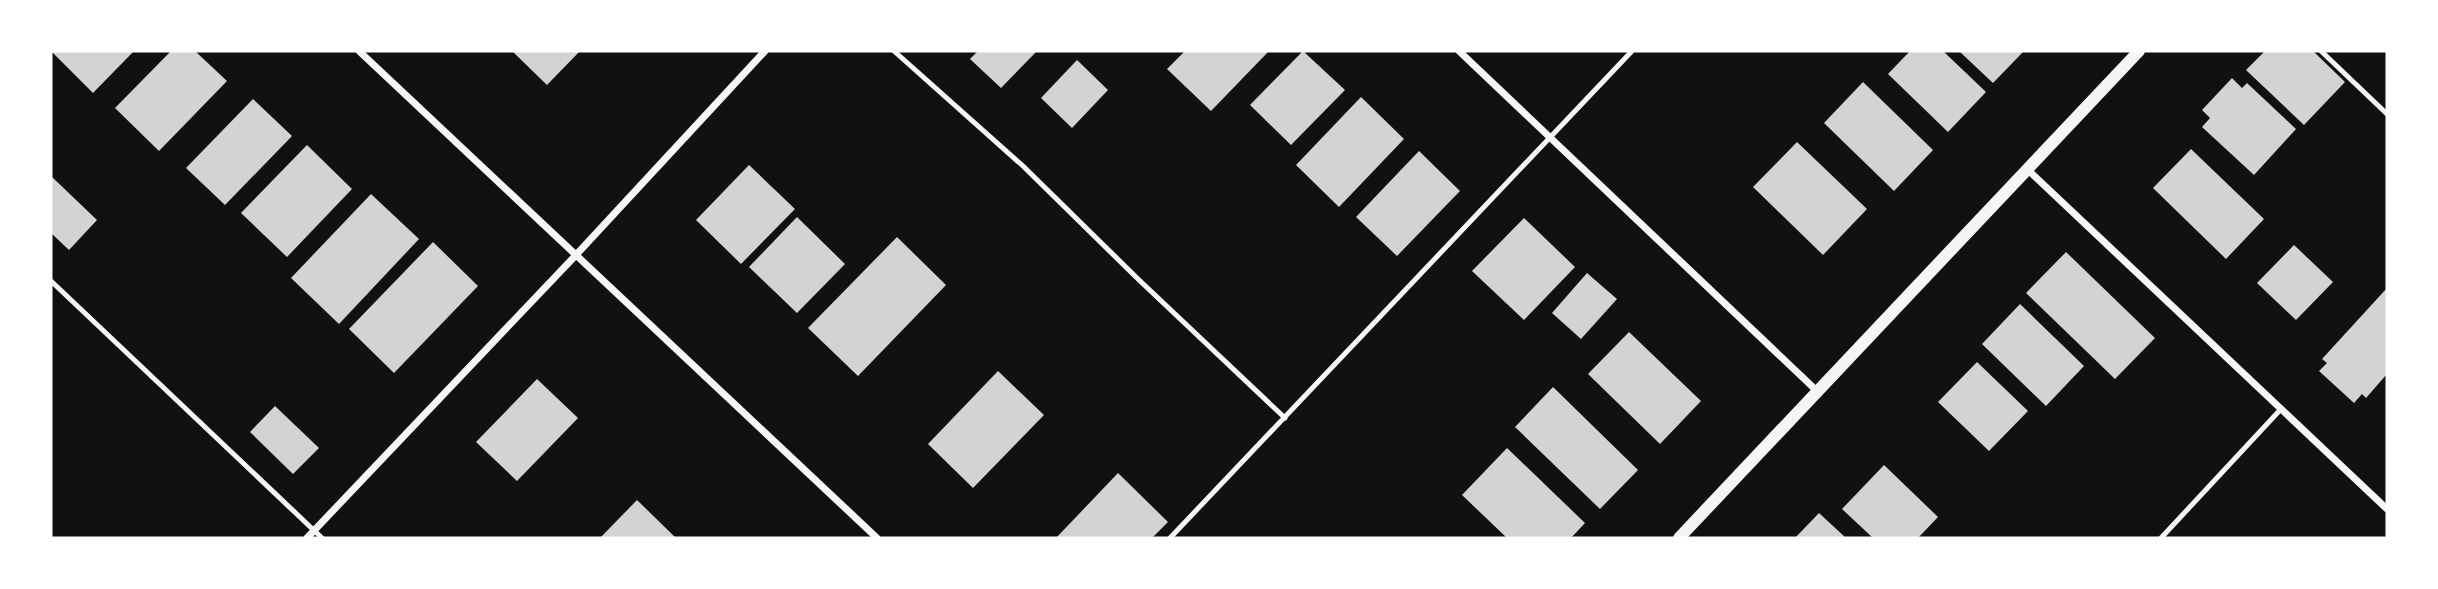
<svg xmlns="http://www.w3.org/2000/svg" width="2438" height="589" font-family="Cabin,sans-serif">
<rect width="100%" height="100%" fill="#111"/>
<path fill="#d3d3d3" d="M 51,51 L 134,51 L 93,93 Z
M 171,51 L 195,51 L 227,81 L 159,151 L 115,108 Z
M 512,51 L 580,51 L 547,85 Z
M 978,51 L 1037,51 L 1001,88 L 970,59 Z
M 1185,51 L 1269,51 L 1211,111 L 1167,69 Z
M 1303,51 L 1345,90 L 1291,145 L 1250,105 Z
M 1910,51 L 1943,51 L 1986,92 L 1948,132 L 1888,74 Z
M 1959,51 L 2024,51 L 1993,83 Z
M 2265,51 L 2313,51 L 2345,82 L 2304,125 L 2246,70 Z
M 1077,60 L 1108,90 L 1072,128 L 1041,98 Z
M 2232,78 L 2242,88 L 2247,83 L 2296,129 L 2254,175 L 2202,127 L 2210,118 L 2202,110 Z
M 1863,82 L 1933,150 L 1894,191 L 1824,123 Z
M 1361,97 L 1404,139 L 1339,207 L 1296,165 Z
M 253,99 L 292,136 L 225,205 L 186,168 Z
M 1797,142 L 1867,209 L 1823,255 L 1753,187 Z
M 307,145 L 352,189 L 287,257 L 241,213 Z
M 2191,149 L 2264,219 L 2226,259 L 2153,188 Z
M 1419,151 L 1460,191 L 1397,256 L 1356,217 Z
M 749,165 L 795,209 L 741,264 L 696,220 Z
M 51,176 L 97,220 L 69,250 L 51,233 Z
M 371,194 L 419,239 L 339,324 L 291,278 Z
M 797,217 L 845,264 L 797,313 L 749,267 Z
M 1524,218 L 1575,267 L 1524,320 L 1472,271 Z
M 897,237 L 946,285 L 858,376 L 808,328 Z
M 433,242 L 478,286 L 394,373 L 349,329 Z
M 2294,245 L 2333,282 L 2296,320 L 2257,283 Z
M 2066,252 L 2155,338 L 2115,379 L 2026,293 Z
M 1587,273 L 1617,299 L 1581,339 L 1552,313 Z
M 2387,288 L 2387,374 L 2366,398 L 2362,394 L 2354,403 L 2319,371 L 2327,363 L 2322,359 Z
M 2020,304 L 2084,366 L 2046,406 L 1982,344 Z
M 1629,332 L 1701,401 L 1660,444 L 1588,374 Z
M 1977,362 L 2028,411 L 1989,451 L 1938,402 Z
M 998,371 L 1044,415 L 973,488 L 928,444 Z
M 537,379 L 578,418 L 517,481 L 476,442 Z
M 1553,387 L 1638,470 L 1600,509 L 1515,427 Z
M 275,406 L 319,448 L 293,474 L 250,432 Z
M 1507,448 L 1585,523 L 1571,538 L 1507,538 L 1462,495 Z
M 1884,465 L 1938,517 L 1918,538 L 1873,538 L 1842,509 Z
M 1118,473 L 1168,522 L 1152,538 L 1056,538 Z
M 637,500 L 676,538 L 600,538 Z
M 1819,513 L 1846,538 L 1795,538 Z"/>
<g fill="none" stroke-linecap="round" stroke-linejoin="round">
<path stroke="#f5f5f5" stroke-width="5" d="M 894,51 L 1023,166 L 1138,279 L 1285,418
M 2321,51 L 2387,114
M 51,281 L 322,538
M 1170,538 L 1632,51
M 2161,538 L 2281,409"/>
<path stroke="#f5f5f5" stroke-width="7" d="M 359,51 L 877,538
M 1459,51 L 1817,391
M 2027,169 L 2387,509
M 307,538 L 576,255 L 765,51"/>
<path stroke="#f5f5f5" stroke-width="12" d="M 1679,538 L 2139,51"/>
</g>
<rect width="2438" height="589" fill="none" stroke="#ffffff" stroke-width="105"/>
</svg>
